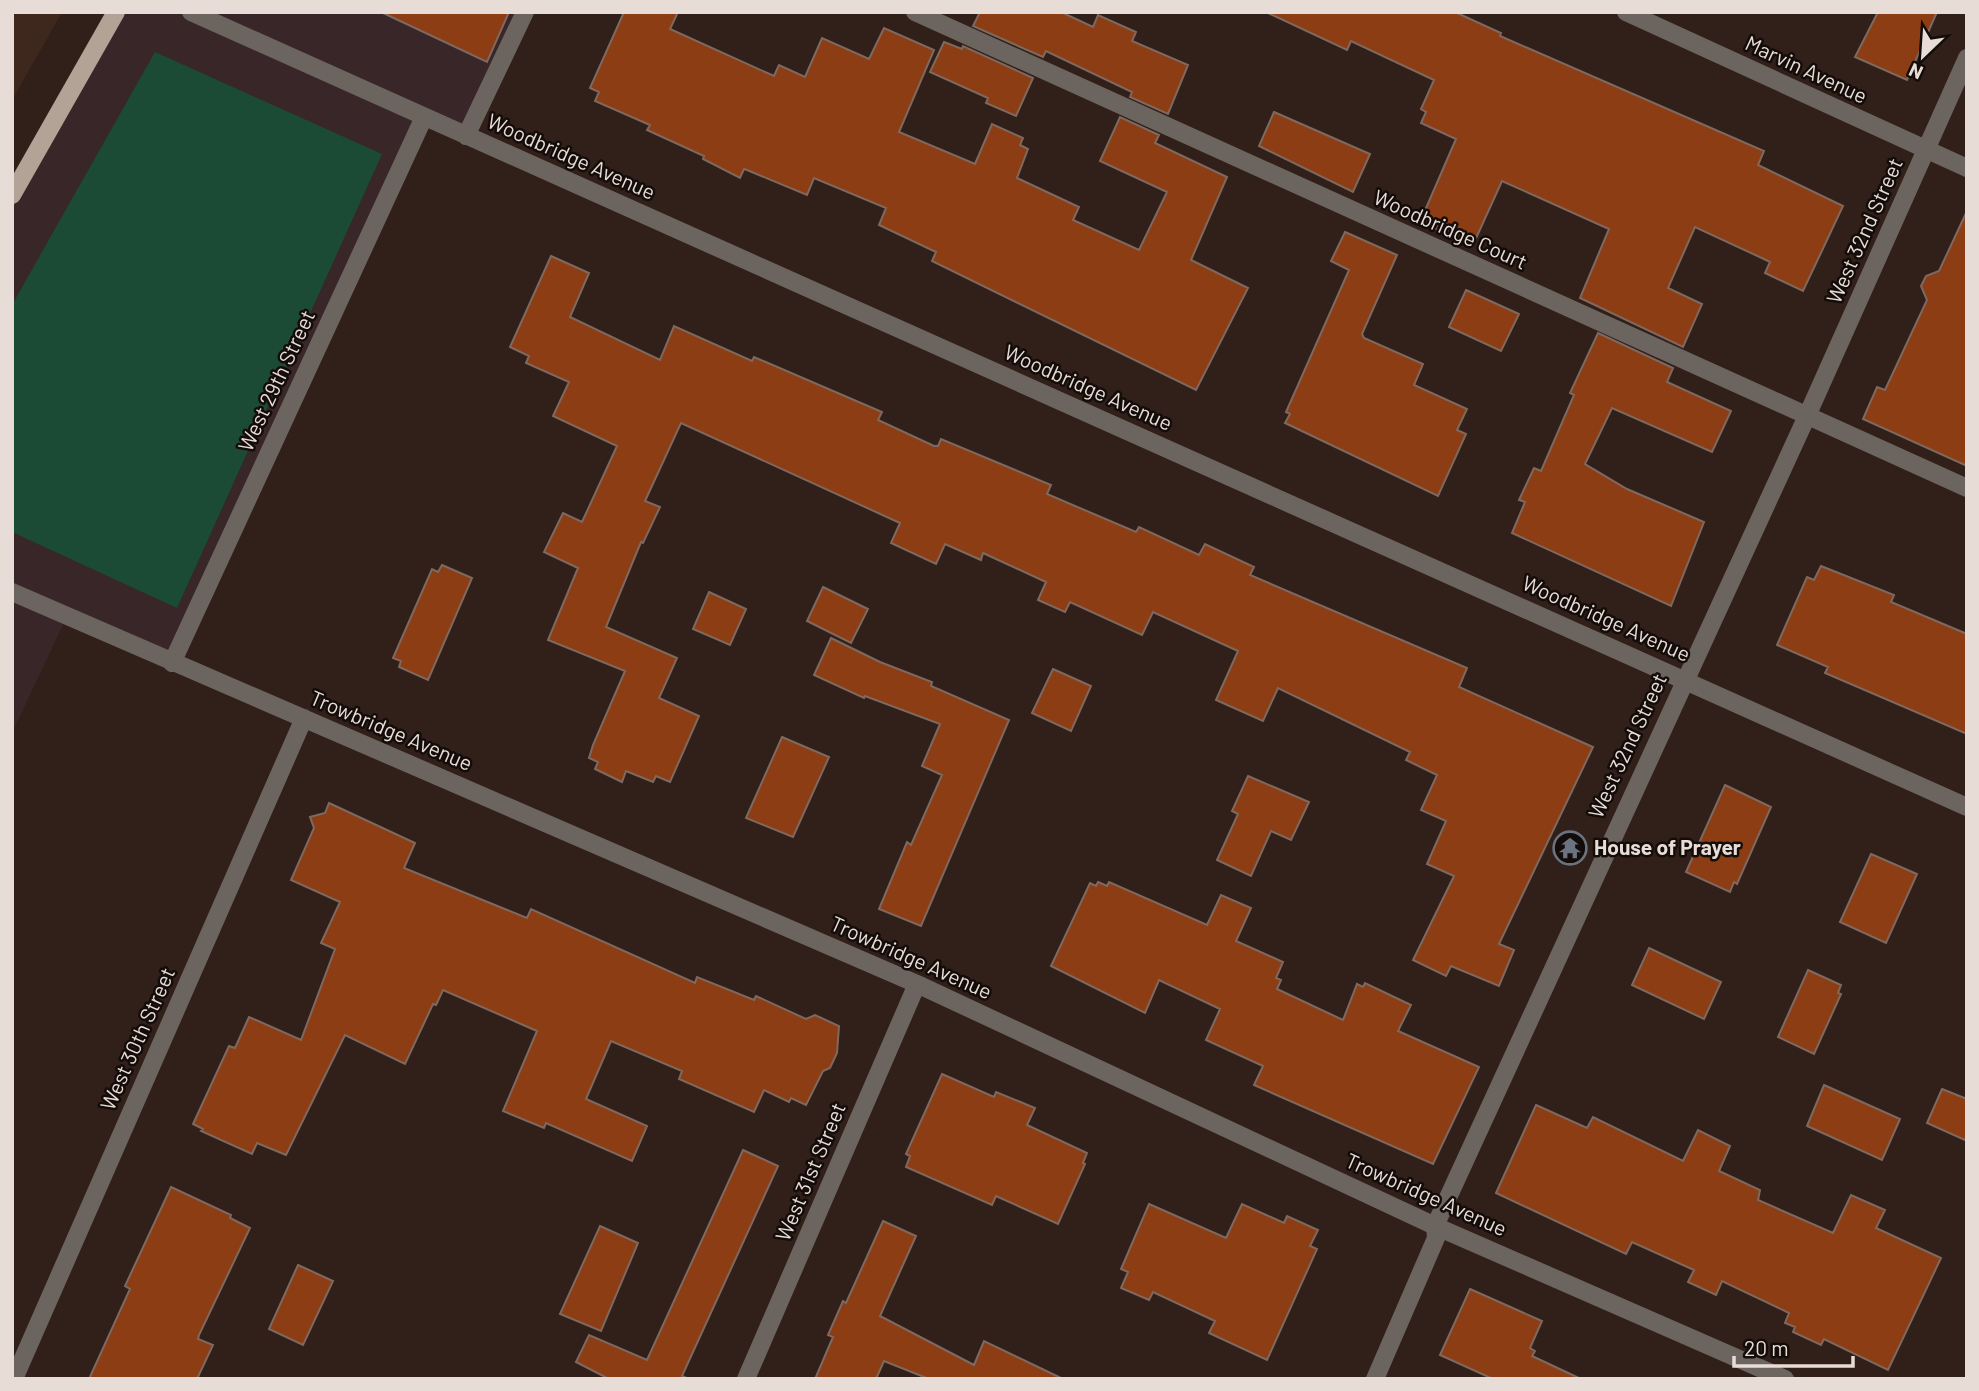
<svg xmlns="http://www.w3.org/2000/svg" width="1979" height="1391" font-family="Barlow,sans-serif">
<rect width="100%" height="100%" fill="#312019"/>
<path fill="#392628" d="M 116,12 L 525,12 L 466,136 L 424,118 L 172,663 L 67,616 L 12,733 L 12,195 Z"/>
<path fill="#3e281e" d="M 12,12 L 62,12 L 12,100 Z"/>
<path fill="#1b4b35" d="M 155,52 L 382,154 L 177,608 L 12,532 L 12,305 Z"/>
<path fill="#8d3d13" stroke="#7e6960" stroke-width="2" d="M 381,12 L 509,12 L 487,62 Z
M 624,12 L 678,12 L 670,29 L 774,76 L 779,65 L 805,77 L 822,38 L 869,59 L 884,28 L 934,50 L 899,132 L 975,164 L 992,124 L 1023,138 L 1020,145 L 1028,149 L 1017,178 L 1079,207 L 1073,220 L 1139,250 L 1167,192 L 1100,161 L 1120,117 L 1159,135 L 1155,143 L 1227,177 L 1191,260 L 1248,288 L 1196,390 L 932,261 L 936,252 L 879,225 L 886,208 L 814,178 L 807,195 L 747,170 L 744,169 L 740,178 L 703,159 L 704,156 L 647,130 L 650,125 L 595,101 L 599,92 L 590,88 Z
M 980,12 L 1061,12 L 1093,27 L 1098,15 L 1136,32 L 1132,41 L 1188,65 L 1168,114 L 1130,97 L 1132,92 L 1046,51 L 1043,57 L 973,26 Z
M 1266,12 L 1455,12 L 1501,33 L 1500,36 L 1764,151 L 1758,165 L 1843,206 L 1803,291 L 1765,273 L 1770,262 L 1766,260 L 1695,227 L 1668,288 L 1702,304 L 1683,347 L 1580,298 L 1609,229 L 1502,181 L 1473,245 L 1420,222 L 1456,139 L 1421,123 L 1426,112 L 1421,109 L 1434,80 L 1351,41 L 1347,50 Z
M 1878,12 L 1937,12 L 1907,80 L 1855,57 Z
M 944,42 L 962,49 L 963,46 L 1033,78 L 1016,116 L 986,103 L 988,98 L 930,72 Z
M 1274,112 L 1370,154 L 1353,192 L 1259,146 Z
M 1967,211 L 1967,466 L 1863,419 L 1877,387 L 1885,390 L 1927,300 L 1921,286 L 1926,276 L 1939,271 Z
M 1345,232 L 1397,255 L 1362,334 L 1364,338 L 1423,364 L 1414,385 L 1467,409 L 1457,430 L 1466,434 L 1438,496 L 1285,423 L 1290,414 L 1286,412 L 1349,270 L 1331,261 Z
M 551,256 L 589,273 L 570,317 L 660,360 L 674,326 L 752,361 L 754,357 L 882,412 L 878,420 L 934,446 L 938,446 L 941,439 L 1051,485 L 1047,494 L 1136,532 L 1139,527 L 1199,555 L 1205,544 L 1254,567 L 1250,575 L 1467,668 L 1459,687 L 1593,747 L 1499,944 L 1514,950 L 1499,986 L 1451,966 L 1446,976 L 1413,960 L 1454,876 L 1427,864 L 1446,821 L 1421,810 L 1437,775 L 1406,760 L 1410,752 L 1278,688 L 1263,721 L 1216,700 L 1238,651 L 1153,612 L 1142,635 L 1070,602 L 1065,612 L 1038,600 L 1046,582 L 983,553 L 981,560 L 945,544 L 936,564 L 891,543 L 900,523 L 681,423 L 645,501 L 660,507 L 643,543 L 641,542 L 606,627 L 677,658 L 659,698 L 699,716 L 670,782 L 656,776 L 653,782 L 626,771 L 622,782 L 595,769 L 598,762 L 589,758 L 593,745 L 625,671 L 548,640 L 578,568 L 544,552 L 563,513 L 582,522 L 617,446 L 553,416 L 569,382 L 526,363 L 529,356 L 510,347 Z
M 1466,290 L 1519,314 L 1501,351 L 1449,327 Z
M 1598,333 L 1673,368 L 1667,382 L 1731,411 L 1712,452 L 1612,408 L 1585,464 L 1627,489 L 1704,522 L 1671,606 L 1512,533 L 1525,502 L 1519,500 L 1534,468 L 1541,471 L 1574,395 L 1570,393 Z
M 442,565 L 472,578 L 428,680 L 399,667 L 401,661 L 393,658 L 432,569 L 438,572 Z
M 1821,566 L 1894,595 L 1891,602 L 1967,634 L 1967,734 L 1825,673 L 1828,667 L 1777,645 L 1807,577 L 1814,580 Z
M 823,587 L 868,609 L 851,643 L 807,621 Z
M 709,592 L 746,609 L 730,645 L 693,629 Z
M 831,638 L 880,662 L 932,682 L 931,686 L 1009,720 L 921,926 L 879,909 L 907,842 L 911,845 L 942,775 L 922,766 L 940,724 L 865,696 L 864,698 L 814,675 Z
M 1053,669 L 1091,686 L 1071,731 L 1032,713 Z
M 782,737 L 829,757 L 793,837 L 746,818 Z
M 1248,776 L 1309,802 L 1291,840 L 1271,831 L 1251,876 L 1217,860 L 1238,814 L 1232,811 Z
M 1725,785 L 1771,807 L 1737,884 L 1734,882 L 1730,892 L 1686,872 Z
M 329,803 L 415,843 L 404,868 L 527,918 L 531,909 L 695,983 L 697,977 L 754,1000 L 756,996 L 806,1019 L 815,1015 L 839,1026 L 837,1053 L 830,1068 L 823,1071 L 806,1105 L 791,1098 L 789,1102 L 764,1090 L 754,1112 L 679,1079 L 682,1071 L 611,1041 L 586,1099 L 647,1126 L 632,1161 L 546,1123 L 544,1128 L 503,1111 L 537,1031 L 443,990 L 436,1005 L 433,1004 L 405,1064 L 345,1035 L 286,1155 L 257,1143 L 252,1154 L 201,1131 L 203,1129 L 193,1124 L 229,1046 L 235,1048 L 249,1017 L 301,1040 L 335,949 L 321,943 L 340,902 L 291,880 L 314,828 L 310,817 L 325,813 Z
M 1871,854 L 1917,874 L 1886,943 L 1840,922 Z
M 1098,882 L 1107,886 L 1109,882 L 1207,925 L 1221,895 L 1251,908 L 1236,941 L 1283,962 L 1276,978 L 1281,980 L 1277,989 L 1343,1020 L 1357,984 L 1363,987 L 1365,983 L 1411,1005 L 1398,1031 L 1479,1067 L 1433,1164 L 1254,1085 L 1263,1066 L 1206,1040 L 1220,1009 L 1159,980 L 1145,1013 L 1051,966 L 1090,883 L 1096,886 Z
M 1649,948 L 1721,982 L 1704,1019 L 1632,985 Z
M 1808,970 L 1841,985 L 1838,993 L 1841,994 L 1814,1054 L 1778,1037 Z
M 942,1074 L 994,1097 L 996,1092 L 1035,1108 L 1027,1125 L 1087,1153 L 1083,1163 L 1085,1164 L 1058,1224 L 996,1196 L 992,1205 L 906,1167 L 910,1156 L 906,1154 Z
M 1824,1085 L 1900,1119 L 1882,1160 L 1807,1126 Z
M 1942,1089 L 1967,1099 L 1967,1141 L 1927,1123 Z
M 1536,1105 L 1587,1128 L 1593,1117 L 1683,1161 L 1698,1130 L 1730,1146 L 1719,1171 L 1760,1190 L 1758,1200 L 1833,1233 L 1851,1195 L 1885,1210 L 1876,1228 L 1941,1258 L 1888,1370 L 1824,1339 L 1821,1345 L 1793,1332 L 1795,1327 L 1785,1323 L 1789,1313 L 1722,1281 L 1716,1295 L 1688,1282 L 1694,1270 L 1632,1242 L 1626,1254 L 1496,1193 Z
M 743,1150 L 778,1166 L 682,1376 L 689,1379 L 609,1379 L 576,1362 L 589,1335 L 647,1360 Z
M 171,1187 L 231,1215 L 230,1218 L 250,1228 L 199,1335 L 198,1339 L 213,1345 L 197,1379 L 89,1379 L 130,1289 L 125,1286 Z
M 1149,1204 L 1226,1238 L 1242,1204 L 1284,1223 L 1287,1216 L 1318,1230 L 1310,1246 L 1317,1249 L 1267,1360 L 1209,1333 L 1215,1321 L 1153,1292 L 1149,1300 L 1121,1288 L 1128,1272 L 1121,1269 Z
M 883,1221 L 916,1236 L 880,1316 L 974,1365 L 984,1341 L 1063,1379 L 929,1379 L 884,1361 L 876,1379 L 815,1379 L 833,1337 L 828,1335 L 843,1301 L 846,1303 Z
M 600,1226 L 638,1243 L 601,1331 L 560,1314 Z
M 298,1265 L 333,1281 L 303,1345 L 269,1329 Z
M 1470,1289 L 1542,1321 L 1530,1348 L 1535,1351 L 1532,1356 L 1581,1379 L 1493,1379 L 1440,1355 Z"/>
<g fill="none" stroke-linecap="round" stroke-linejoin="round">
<path stroke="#6c645e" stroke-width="18" d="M 191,12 L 1967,807
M 915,12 L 1967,488
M 1626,12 L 1967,168
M 466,136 L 525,12
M 12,592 L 917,984 L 1435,1226 L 1785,1379
M 172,663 L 424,117
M 14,1379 L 304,718
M 746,1379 L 917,984
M 1375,1379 L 1436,1238 L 1435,1226 L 1807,416 L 1967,58"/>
<path stroke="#b3a397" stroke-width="18" d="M 12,195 L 116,12"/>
</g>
<defs>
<symbol id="temple-ring" viewBox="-11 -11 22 22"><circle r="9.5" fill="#130c09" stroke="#6b7280" stroke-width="1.5"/><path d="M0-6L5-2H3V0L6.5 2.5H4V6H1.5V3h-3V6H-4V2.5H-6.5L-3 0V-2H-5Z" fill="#6b7280"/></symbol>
</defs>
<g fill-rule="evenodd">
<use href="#temple-ring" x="1551" y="829" width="38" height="38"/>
</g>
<g text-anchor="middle" stroke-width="5" stroke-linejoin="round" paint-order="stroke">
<g font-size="21" fill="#e8dcd7" stroke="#130c09">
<text transform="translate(1806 70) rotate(25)" y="7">Marvin Avenue</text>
<text transform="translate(571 157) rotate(24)" y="7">Woodbridge Avenue</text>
<text transform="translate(1450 230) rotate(24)" y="7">Woodbridge Court</text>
<text transform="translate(1865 231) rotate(-66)" y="7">West 32nd Street</text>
<text transform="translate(277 381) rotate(-65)" y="7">West 29th Street</text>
<text transform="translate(1088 388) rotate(24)" y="7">Woodbridge Avenue</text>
<text transform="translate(1606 619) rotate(24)" y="7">Woodbridge Avenue</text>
<text transform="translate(391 731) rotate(23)" y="7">Trowbridge Avenue</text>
<text transform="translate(1628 746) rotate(-65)" y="7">West 32nd Street</text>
<text transform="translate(911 958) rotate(24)" y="7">Trowbridge Avenue</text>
<text transform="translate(138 1039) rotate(-66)" y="7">West 30th Street</text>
<text transform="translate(811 1172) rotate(-67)" y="7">West 31st Street</text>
<text transform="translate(1426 1195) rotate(24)" y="7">Trowbridge Avenue</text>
</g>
<g font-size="21" font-weight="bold" fill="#e8dcd7" stroke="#130c09" text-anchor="start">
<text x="1594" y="855">House of Prayer</text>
</g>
</g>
<rect width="1979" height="1391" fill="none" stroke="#e8dcd7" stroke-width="28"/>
<g transform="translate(1923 56) rotate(205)" stroke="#130c09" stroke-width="5" paint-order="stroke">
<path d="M0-5L12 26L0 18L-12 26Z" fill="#e8dcd7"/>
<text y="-10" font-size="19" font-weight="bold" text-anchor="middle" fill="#e8dcd7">N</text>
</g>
<path d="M1734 1356v10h119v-10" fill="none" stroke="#e8dcd7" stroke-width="3.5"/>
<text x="1744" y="1356" font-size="21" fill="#e8dcd7" stroke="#130c09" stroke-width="5" paint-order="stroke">20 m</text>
</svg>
